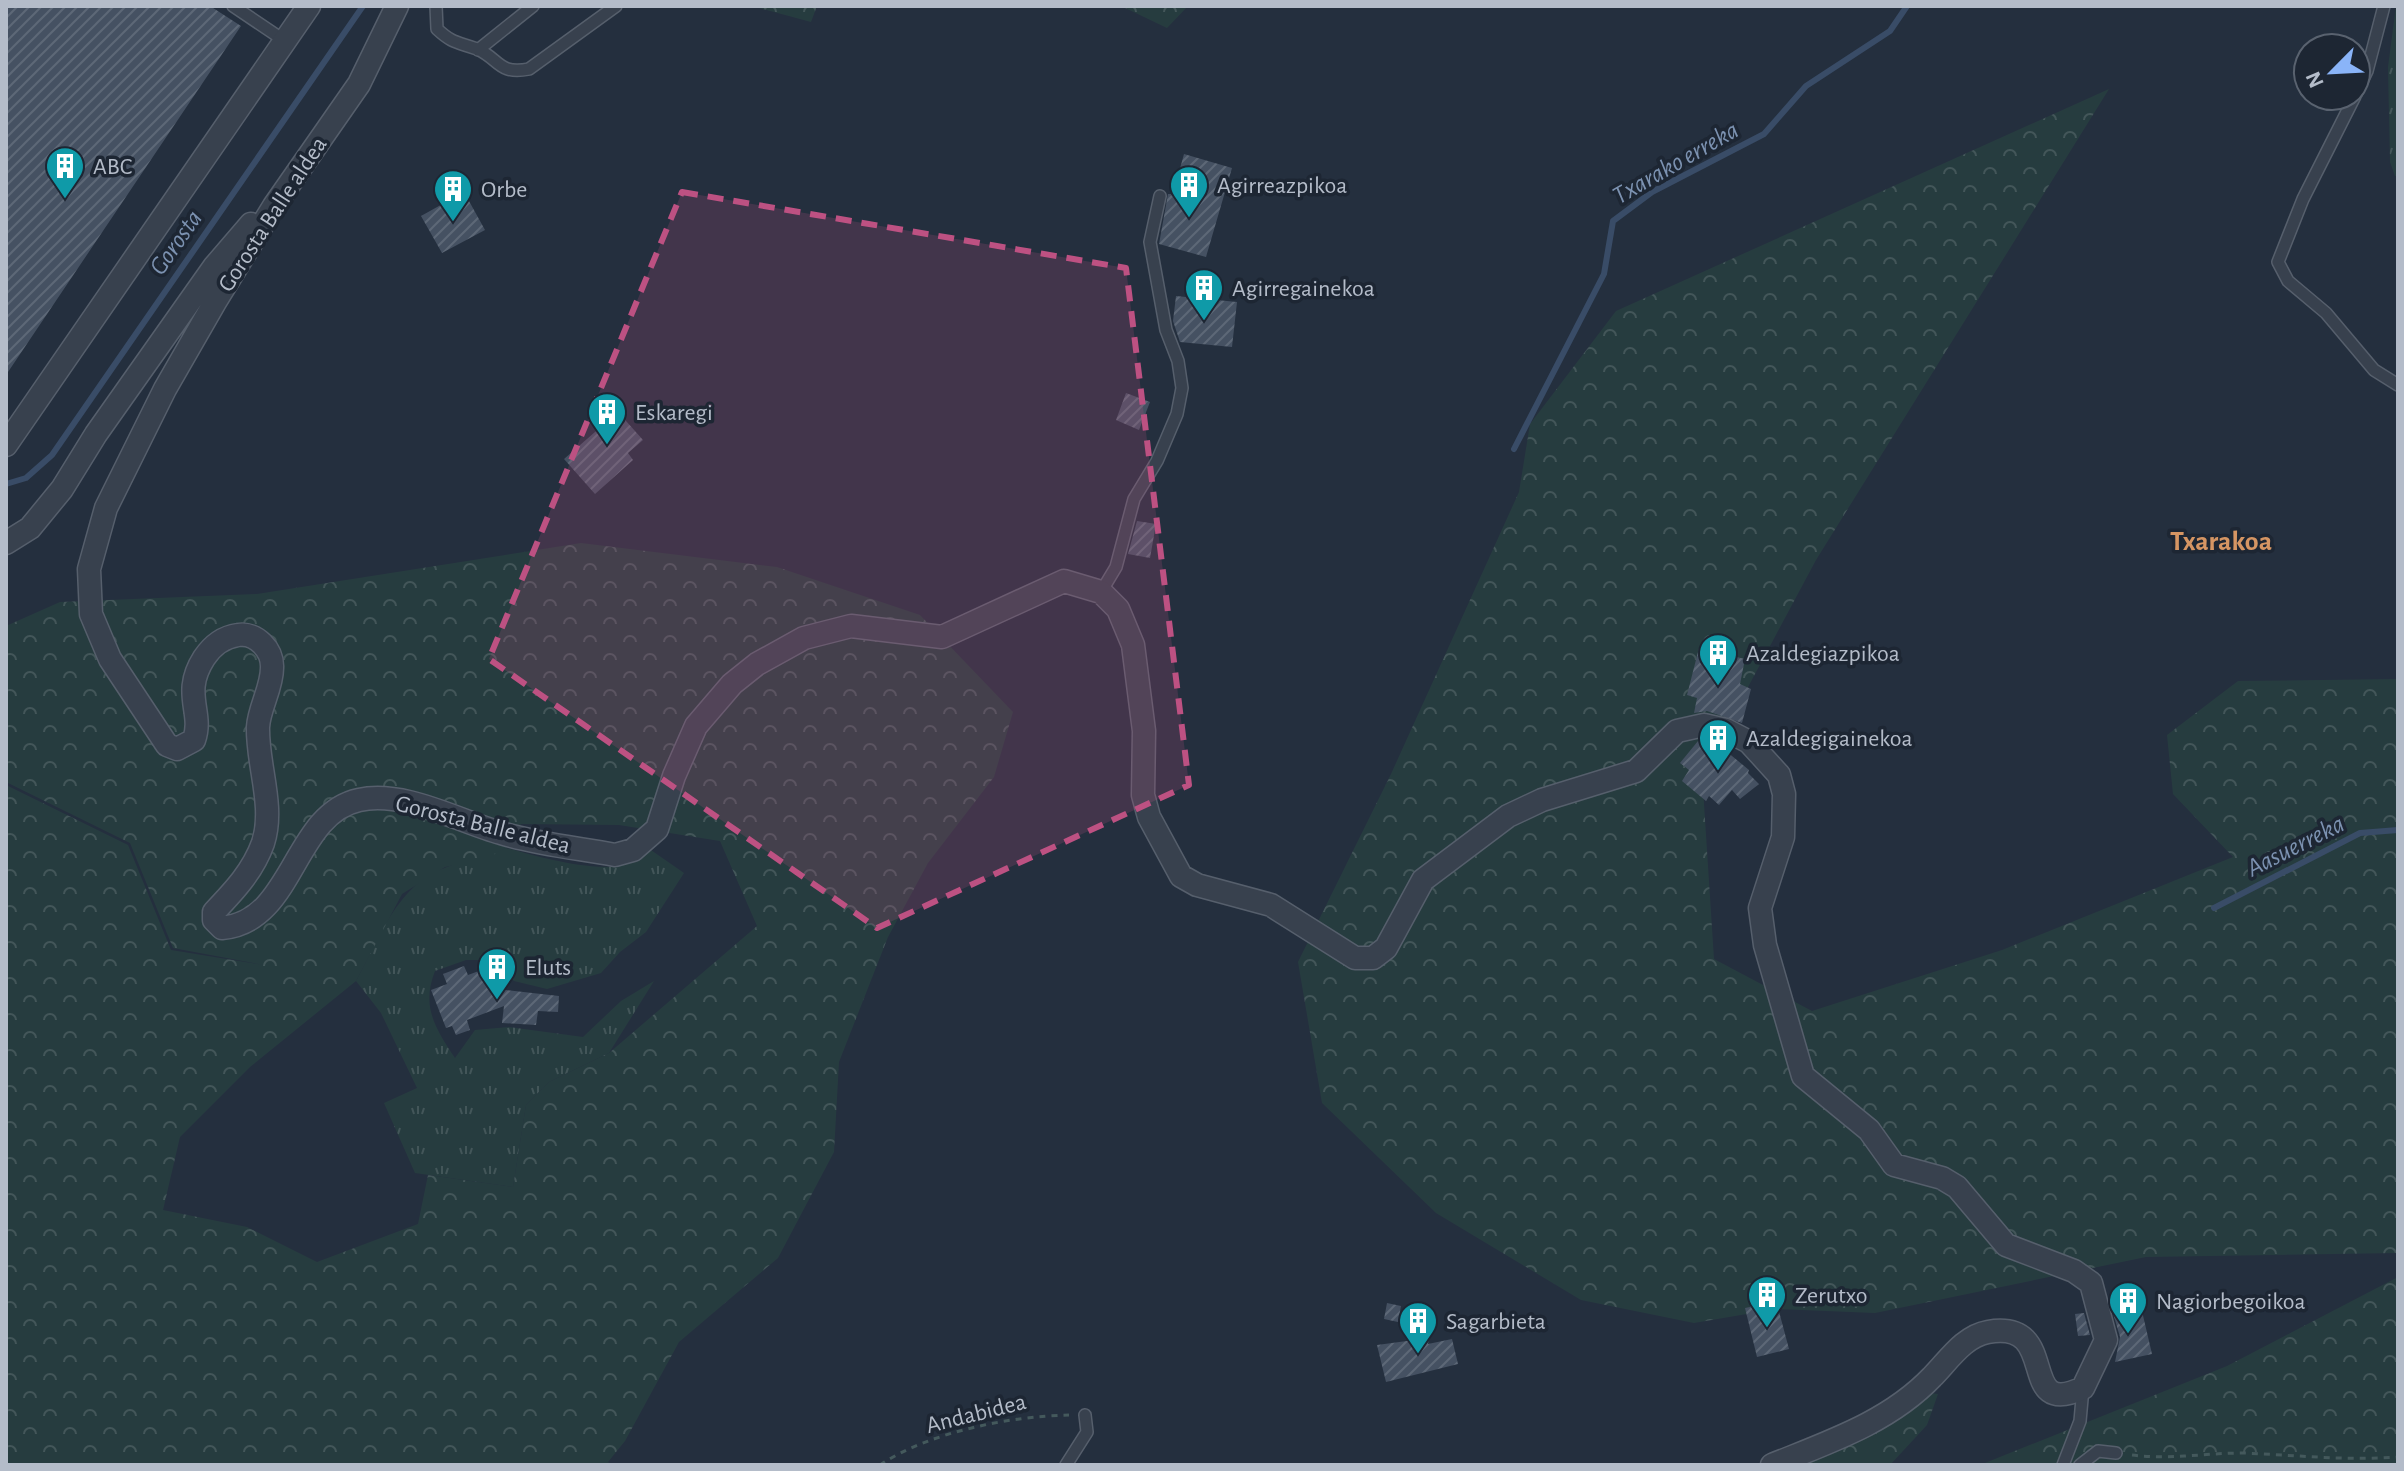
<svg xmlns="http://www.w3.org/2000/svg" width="2404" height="1471" font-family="'Alegreya Sans',sans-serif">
<defs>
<pattern id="grass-tufts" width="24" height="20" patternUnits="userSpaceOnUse" patternTransform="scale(2)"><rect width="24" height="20" fill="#263c3f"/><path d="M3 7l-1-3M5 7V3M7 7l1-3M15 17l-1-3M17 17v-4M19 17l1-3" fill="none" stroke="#435659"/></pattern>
<pattern id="forest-crowns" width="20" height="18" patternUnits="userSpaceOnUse" patternTransform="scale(2)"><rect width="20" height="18" fill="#263c3f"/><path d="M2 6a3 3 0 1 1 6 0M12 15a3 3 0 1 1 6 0" fill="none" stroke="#435659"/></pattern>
<pattern id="building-hatch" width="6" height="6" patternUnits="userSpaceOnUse" patternTransform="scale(2)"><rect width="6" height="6" fill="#455162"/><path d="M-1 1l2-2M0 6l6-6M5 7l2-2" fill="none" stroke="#5d6877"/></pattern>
</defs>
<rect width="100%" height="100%" fill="#242f3e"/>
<path fill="url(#grass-tufts)" d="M 2396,6 L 2398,6 L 2398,176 L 2395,176 L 2390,162 L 2388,67 Z
M 506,848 C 539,856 630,886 648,848 L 684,873 L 646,932 L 620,952 L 601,973 L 547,989 L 514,981 L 491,960 L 466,960 L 435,971 C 421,1006 435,1028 455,1058 L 475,1030 L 509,1027 L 583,1037 L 621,1001 L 654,981 L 609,1053 L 549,1082 L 526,1105 L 513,1187 L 415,1173 L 384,1103 L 417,1088 L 381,1013 L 356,981 C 380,938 396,885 447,867 C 467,859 486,858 506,848 Z"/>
<path fill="url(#forest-crowns)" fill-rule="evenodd" d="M 752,6 L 817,6 L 811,22 Z
M 1121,6 L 1188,6 L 1167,28 Z
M 2109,89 L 1816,560 L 1702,773 L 1714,959 L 1812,1011 L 2002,950 L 2233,857 L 2173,794 L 2167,735 L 2238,681 L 2398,679 L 2398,1253 L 2146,1257 L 1875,1313 L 1776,1309 L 1694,1323 L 1581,1300 L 1436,1213 L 1322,1103 L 1298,962 L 1391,774 L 1519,492 L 1530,424 L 1616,311 Z
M 581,543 L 777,567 L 920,615 L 1013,712 L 994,777 L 928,863 L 888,937 L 839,1062 L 834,1152 L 778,1258 L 679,1342 L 625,1441 L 608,1462 L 613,1465 L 6,1465 L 6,785 L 128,845 L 171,950 L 264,965 L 173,948 L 130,843 L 6,782 L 6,626 L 60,602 L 257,594 ZM 521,824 L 619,825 L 720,841 L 757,926 L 609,1053 L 549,1082 L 526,1105 L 513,1187 L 428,1175 L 418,1224 L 317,1262 L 247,1227 L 163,1210 L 180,1137 L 250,1067 L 356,981 L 402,894 L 445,867 L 486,858 L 506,848 Z
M 2398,1277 L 2398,1465 L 1980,1465 L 2227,1366 Z
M 1927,1393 L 1938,1394 L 1927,1425 L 1890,1465 L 1795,1465 L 1918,1406 Z"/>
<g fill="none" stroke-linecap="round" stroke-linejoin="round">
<path stroke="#394c67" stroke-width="6" d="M 1514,449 L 1604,274 L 1613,221 L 1652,192 L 1764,134 L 1806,86 L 1890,31 L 1907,6
M 6,484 L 26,478 L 52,455 L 363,6
M 2214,908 L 2360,833 L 2398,830"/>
</g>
<path fill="url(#building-hatch)" d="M 6,6 L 210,6 L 241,26 L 6,375 Z
M 1184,154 L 1232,168 L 1206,257 L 1159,244 L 1168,194 L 1173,194 Z
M 464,192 L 485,230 L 442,253 L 421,216 Z
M 1176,296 L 1237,302 L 1232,347 L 1180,342 L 1173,321 Z
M 1126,393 L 1150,402 L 1139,430 L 1116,420 Z
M 618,412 L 643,440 L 628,453 L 633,460 L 595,494 L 564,459 Z
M 1137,521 L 1156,524 L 1150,558 L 1128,554 Z
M 1699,648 L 1745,659 L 1740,684 L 1751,689 L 1742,723 L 1707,711 L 1694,713 L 1697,698 L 1687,695 Z
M 1704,739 L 1715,742 L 1749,770 L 1748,773 L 1759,784 L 1740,799 L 1732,790 L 1719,805 L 1709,796 L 1706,801 L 1682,781 L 1689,770 L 1680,763 L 1698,741 Z
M 464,966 L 468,975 L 487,968 L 497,989 L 559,996 L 558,1012 L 538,1011 L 536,1025 L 502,1023 L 504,1006 L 467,1020 L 470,1030 L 456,1035 L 452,1026 L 446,1028 L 431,990 L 447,984 L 443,974 Z
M 1765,1291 L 1777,1304 L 1789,1349 L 1757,1357 L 1745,1308 L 1750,1307 L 1755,1294 Z
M 1387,1303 L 1401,1306 L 1398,1322 L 1384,1319 Z
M 2141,1307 L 2152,1354 L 2115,1362 L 2120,1337 L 2113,1313 Z
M 2084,1313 L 2090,1335 L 2078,1336 L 2075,1314 Z
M 1429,1338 L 1428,1344 L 1452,1339 L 1458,1364 L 1386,1382 L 1377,1345 Z"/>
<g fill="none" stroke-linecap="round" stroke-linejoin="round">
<defs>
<path id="service" d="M 233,6 L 285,41
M 436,6 L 437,29 C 453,44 458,42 477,49 C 500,59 498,75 529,69 L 616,6
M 478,50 L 533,6
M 2356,94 L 2367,71 L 2384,6
M 2355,96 L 2303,199 L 2278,262 L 2288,281 L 2326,313 L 2374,370 L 2398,385
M 1101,592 L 1116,567 L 1134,499 L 1157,461 L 1177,414 L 1182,388 L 1178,361 L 1166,330 L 1150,242 L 1160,196
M 1066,1465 L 1087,1432 L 1085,1415
M 2063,1465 L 2080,1421 L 2083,1388
M 2080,1465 L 2098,1451 L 2116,1453"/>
<path id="minor" d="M 397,6 L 359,84 L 274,206 L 215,302 L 165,389 L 106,508 L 89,569 L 91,614 L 110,659 L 167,745 L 177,749 L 194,740 C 204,712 181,694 204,658 C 212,646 224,637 238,635 C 256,632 273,650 272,668 C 272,688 259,708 258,727 C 257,765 275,806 263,843 C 253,871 234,891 214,912 L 214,920 L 222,928 C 294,922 293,814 359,800 C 404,790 458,821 501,833 C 537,844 577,848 615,855 L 633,850 L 657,829 L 674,776 L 696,726 L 732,684 L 757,664 L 804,638 L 851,626 L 942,637 L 1064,581 L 1101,592 L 1118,609 L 1133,645 L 1144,731 L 1143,795 L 1149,817 L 1181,876 L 1197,885 L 1271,905 L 1355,958 L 1373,958 L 1386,948 L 1423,880 L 1508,816 L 1542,800 L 1636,771 L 1677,731 L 1704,725 L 1726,730 L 1749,742 L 1779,775 L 1784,794 L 1783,837 L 1760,908 L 1765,945 L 1803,1076 L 1869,1130 L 1894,1165 L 1942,1178 L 1957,1187 L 2006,1245 L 2074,1271 L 2091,1283 L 2106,1340 L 2083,1388 C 2014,1420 2063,1319 1988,1332 C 1964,1336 1948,1361 1932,1377 C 1889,1422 1829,1442 1772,1465
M 6,445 L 309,6
M 6,543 L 30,528 L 62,489 L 96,434 L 214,267 L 251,224"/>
</defs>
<use href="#service" stroke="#565f6c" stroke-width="14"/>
<use href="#minor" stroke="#565f6c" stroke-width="25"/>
<path stroke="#44595c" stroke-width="3" stroke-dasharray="6 6" stroke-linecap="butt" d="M 2132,1455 C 2170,1460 2205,1453 2243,1453 C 2295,1455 2346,1461 2398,1457
M 880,1465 C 929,1432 1011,1416 1069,1415"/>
<use href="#service" stroke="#38414e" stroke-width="11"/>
<use href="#minor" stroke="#38414e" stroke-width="22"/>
</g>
<path fill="#bd5182" fill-opacity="0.2" stroke="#bd5182" stroke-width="6" stroke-dasharray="16 10" stroke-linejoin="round" d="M 682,192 L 1126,268 L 1189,785 L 877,928 L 489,659 Z"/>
<defs>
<symbol id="building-pin" viewBox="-11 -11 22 30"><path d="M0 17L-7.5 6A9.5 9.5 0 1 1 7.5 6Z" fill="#0f9aa8" stroke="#1d2633"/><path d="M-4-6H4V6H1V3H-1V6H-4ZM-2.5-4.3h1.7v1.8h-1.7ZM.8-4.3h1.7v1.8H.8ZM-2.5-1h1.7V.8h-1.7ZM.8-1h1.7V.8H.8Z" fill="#fff"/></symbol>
</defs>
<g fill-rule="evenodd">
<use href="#building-pin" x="43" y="144" width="44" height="60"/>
<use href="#building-pin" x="1167" y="163" width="44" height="60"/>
<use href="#building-pin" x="431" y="167" width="44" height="60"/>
<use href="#building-pin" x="1182" y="266" width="44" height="60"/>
<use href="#building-pin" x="585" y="390" width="44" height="60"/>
<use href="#building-pin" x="1696" y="631" width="44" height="60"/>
<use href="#building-pin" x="1696" y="716" width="44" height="60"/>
<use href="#building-pin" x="475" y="945" width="44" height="60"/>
<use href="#building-pin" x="1745" y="1273" width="44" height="60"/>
<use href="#building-pin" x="2106" y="1279" width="44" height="60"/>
<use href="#building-pin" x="1396" y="1299" width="44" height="60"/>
</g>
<g text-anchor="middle" stroke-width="7" stroke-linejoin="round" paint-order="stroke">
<g font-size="24" fill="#b4bcc9" stroke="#1d2633" text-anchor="start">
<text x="93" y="174">ABC</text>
<text x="1217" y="193">Agirreazpikoa</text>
<text x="481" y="197">Orbe</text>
<text x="1232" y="296">Agirregainekoa</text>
<text x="635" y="420">Eskaregi</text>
<text x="1746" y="661">Azaldegiazpikoa</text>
<text x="1746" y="746">Azaldegigainekoa</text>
<text x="525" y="975">Eluts</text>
<text x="1795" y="1303">Zerutxo</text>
<text x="2156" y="1309">Nagiorbegoikoa</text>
<text x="1446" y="1329">Sagarbieta</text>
</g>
<g font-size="24" fill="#b4bcc9" stroke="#1d2633">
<text transform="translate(272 214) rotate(-57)" y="8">Gorosta Balle aldea</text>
<text transform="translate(483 824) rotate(14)" y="8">Gorosta Balle aldea</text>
<text transform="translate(976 1413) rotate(-14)" y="8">Andabidea</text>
</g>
<g font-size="26" font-style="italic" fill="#7c92b1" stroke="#1d2633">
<text transform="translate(1675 162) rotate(-30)" y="9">Txarako erreka</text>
<text transform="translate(175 242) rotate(-55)" y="9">Gorosta</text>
<text transform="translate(2295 845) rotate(-27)" y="9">Aasuerreka</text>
</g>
<g font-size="28" font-weight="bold" fill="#d59563" stroke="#1d2633">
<text x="2221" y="550">Txarakoa</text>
</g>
</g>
<rect width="2404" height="1471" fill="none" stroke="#b4bcc9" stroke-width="16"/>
<g transform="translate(2332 72) rotate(246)"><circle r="38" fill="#1d2633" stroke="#59626f" stroke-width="2"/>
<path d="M0-6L14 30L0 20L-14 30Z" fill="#8ab4f8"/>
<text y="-12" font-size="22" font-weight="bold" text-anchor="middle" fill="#b4bcc9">N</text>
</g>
</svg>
